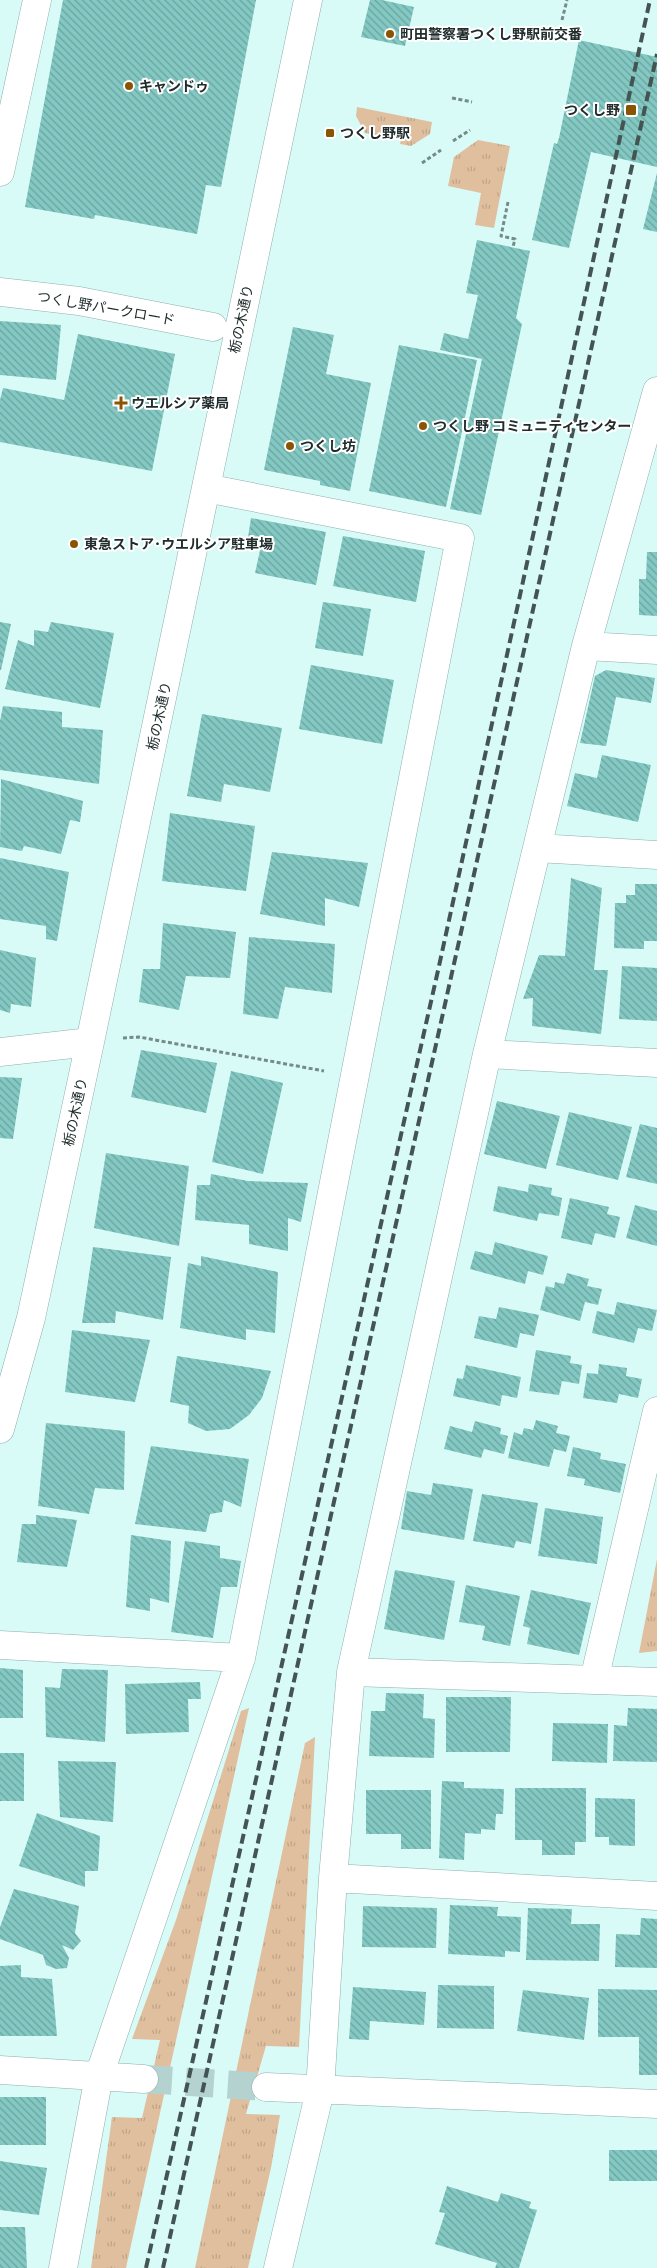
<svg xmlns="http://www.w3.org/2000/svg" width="657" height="2268" font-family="Ubuntu,'Noto Sans JP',sans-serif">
<defs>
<pattern id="grass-tufts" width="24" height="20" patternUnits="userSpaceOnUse" patternTransform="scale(1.25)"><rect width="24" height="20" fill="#e0bf9e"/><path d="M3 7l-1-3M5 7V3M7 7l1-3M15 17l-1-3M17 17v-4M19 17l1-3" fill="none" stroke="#c0a488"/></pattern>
<pattern id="building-back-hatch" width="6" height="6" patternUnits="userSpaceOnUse" patternTransform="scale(1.25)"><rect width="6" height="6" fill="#83c8c2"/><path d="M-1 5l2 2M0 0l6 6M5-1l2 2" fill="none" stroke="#6ba39e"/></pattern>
</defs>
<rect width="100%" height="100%" fill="#d9fbf8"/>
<path fill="url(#grass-tufts)" d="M 357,107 L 432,122 L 430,134 L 411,146 L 400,144 L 401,140 L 365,133 L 356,116 Z
M 478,140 L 510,146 L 494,228 L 475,225 L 481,193 L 448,186 L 454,157 Z
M 657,1559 L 657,1651 L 639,1653 Z
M 249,1708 L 126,2268 L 91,2268 L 112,2117 L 142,2118 L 160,2040 L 132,2039 L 176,1920 L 241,1711 Z
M 315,1737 L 299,2047 L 266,2046 L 246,2114 L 280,2115 L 271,2168 L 248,2268 L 195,2268 L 305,1743 Z"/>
<path fill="url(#building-back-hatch)" d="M 63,0 L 256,0 L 221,187 L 206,185 L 197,234 L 95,215 L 94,219 L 25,207 Z
M 370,0 L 382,0 L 414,7 L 405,46 L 361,37 Z
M 579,40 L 657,57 L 657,167 L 591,152 L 569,248 L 532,240 L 554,143 L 557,144 L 559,138 Z
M 657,173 L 657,232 L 643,229 Z
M 477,240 L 530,251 L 516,318 L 522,324 L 481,515 L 450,509 L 482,359 L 440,350 L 444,333 L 468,339 L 478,295 L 466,293 Z
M 0,321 L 61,325 L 56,380 L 0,375 Z
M 293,327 L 334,335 L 326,374 L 371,383 L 350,491 L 320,485 L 320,481 L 264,470 Z
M 78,334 L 175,354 L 152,471 L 0,442 L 0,400 L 3,388 L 64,400 Z
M 399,345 L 477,360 L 446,507 L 369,491 Z
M 251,518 L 326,532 L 316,585 L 255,573 L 261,546 L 247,544 Z
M 343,536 L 425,551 L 416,602 L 333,586 Z
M 647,552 L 657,552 L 657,616 L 639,615 L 639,579 L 646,579 Z
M 323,602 L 371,609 L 363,656 L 315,648 Z
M 0,622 L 11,624 L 1,670 L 0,670 Z
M 51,622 L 114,633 L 100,708 L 5,689 L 18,640 L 34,646 L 34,630 L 48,632 Z
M 311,665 L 394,680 L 382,744 L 299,729 Z
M 606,670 L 655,678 L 651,703 L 616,697 L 606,746 L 580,743 L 595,676 Z
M 3,706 L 62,712 L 62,727 L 103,730 L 99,784 L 0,770 L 0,721 Z
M 202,714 L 282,728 L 270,792 L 224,784 L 221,802 L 187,796 Z
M 602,755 L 651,765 L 638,822 L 567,806 L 575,773 L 597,778 Z
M 1,779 L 83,801 L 80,822 L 70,820 L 61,854 L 24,846 L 22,851 L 0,847 Z
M 170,813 L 255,826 L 246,891 L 162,881 Z
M 272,852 L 368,863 L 359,907 L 325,898 L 325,926 L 260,914 Z
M 0,858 L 69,872 L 57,941 L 46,939 L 46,926 L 0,919 Z
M 571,878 L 602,888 L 594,970 L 608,970 L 601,1034 L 532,1026 L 533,998 L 523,999 L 539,955 L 565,956 Z
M 635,884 L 657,884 L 657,941 L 644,941 L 644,949 L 614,948 L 615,903 L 626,903 L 626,895 L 635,895 Z
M 163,923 L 236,932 L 230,978 L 186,976 L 179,1010 L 139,1002 L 143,969 L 160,969 Z
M 249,937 L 335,944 L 332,993 L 285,987 L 278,1019 L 243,1014 Z
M 0,950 L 36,958 L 31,1007 L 11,1004 L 10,1013 L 0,1010 Z
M 622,966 L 657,968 L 657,1021 L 619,1019 Z
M 141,1050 L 217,1063 L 206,1113 L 131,1097 Z
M 231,1071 L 283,1083 L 263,1174 L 212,1162 Z
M 0,1077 L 22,1078 L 13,1139 L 0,1138 Z
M 497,1101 L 560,1116 L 546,1169 L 484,1154 Z
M 569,1112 L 632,1127 L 618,1180 L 556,1165 Z
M 640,1124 L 657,1128 L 657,1184 L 626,1177 Z
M 106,1153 L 189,1166 L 179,1246 L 94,1228 Z
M 211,1174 L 248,1181 L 308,1183 L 301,1222 L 288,1218 L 288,1251 L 249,1244 L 249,1225 L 195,1220 L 197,1185 L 210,1185 Z
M 529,1184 L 552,1188 L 551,1195 L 562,1198 L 559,1216 L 539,1213 L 537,1221 L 493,1211 L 498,1186 L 528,1192 Z
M 570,1198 L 609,1207 L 607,1214 L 620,1217 L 615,1238 L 595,1233 L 592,1245 L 561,1238 Z
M 635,1205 L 657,1211 L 657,1246 L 626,1238 Z
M 495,1242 L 548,1256 L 543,1275 L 528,1271 L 525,1284 L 470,1269 L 475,1251 L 492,1255 Z
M 93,1247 L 171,1257 L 163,1320 L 116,1311 L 115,1323 L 82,1323 Z
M 201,1256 L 278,1272 L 275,1333 L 246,1329 L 246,1340 L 180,1328 L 188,1263 L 201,1266 Z
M 567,1273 L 589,1279 L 587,1286 L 602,1289 L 598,1305 L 585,1302 L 580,1321 L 540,1310 L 546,1286 L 554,1288 L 555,1282 L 564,1284 Z
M 617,1302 L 657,1310 L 652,1331 L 638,1328 L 634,1343 L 592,1333 L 597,1311 L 614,1315 Z
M 499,1307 L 539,1315 L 534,1336 L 520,1333 L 517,1348 L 474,1338 L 479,1316 L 496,1319 Z
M 72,1330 L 150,1340 L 135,1402 L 65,1392 Z
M 536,1350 L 571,1356 L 570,1363 L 582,1365 L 579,1384 L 562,1381 L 559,1395 L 529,1391 Z
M 177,1356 L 271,1371 L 262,1398 L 249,1415 L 230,1429 L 206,1431 L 188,1423 L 189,1406 L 170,1402 Z
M 599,1364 L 627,1368 L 626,1376 L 642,1379 L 638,1398 L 619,1394 L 617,1403 L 583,1398 L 587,1373 L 598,1374 Z
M 466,1365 L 521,1377 L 517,1398 L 502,1395 L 500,1406 L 453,1396 L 457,1378 L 463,1379 Z
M 536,1420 L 558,1426 L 556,1433 L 570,1436 L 566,1452 L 554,1449 L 549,1467 L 508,1458 L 514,1432 L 522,1435 L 524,1428 L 533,1430 Z
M 475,1421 L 501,1428 L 500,1434 L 508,1436 L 504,1454 L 484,1449 L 481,1458 L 444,1449 L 450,1426 L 472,1432 Z
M 46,1423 L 125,1431 L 124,1490 L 95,1488 L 89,1514 L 38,1506 Z
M 151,1446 L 249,1459 L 241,1507 L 224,1500 L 222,1512 L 210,1514 L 206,1532 L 135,1524 Z
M 573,1447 L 601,1453 L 600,1459 L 626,1464 L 620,1493 L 584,1485 L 585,1479 L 567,1476 Z
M 433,1483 L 473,1489 L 464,1540 L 401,1529 L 407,1491 L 431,1495 Z
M 482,1494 L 538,1503 L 531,1544 L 516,1541 L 514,1548 L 473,1541 Z
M 545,1508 L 603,1517 L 597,1564 L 538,1556 Z
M 36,1515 L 77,1520 L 67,1567 L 17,1562 L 22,1524 L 36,1524 Z
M 131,1535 L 171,1541 L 169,1603 L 150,1598 L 150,1611 L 126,1607 Z
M 185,1541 L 220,1546 L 220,1558 L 241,1561 L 237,1587 L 221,1587 L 213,1638 L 171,1632 Z
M 395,1570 L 455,1581 L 444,1640 L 384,1629 Z
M 466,1585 L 520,1596 L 510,1646 L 482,1640 L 485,1626 L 459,1622 Z
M 531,1590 L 591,1603 L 579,1655 L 527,1644 L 530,1628 L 523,1626 Z
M 0,1668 L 23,1670 L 23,1718 L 0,1718 Z
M 62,1669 L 108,1670 L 105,1742 L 46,1737 L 45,1687 L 60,1688 Z
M 200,1682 L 201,1699 L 188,1699 L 189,1732 L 126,1734 L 125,1684 Z
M 386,1693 L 424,1694 L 423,1718 L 435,1719 L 434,1758 L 369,1756 L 371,1711 L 385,1711 Z
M 446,1697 L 511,1697 L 510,1752 L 446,1752 Z
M 628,1708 L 657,1709 L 657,1762 L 613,1761 L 614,1725 L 627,1726 Z
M 553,1723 L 608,1724 L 607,1763 L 552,1761 Z
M 0,1753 L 24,1753 L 24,1801 L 0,1801 Z
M 58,1761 L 116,1762 L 113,1822 L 60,1817 Z
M 442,1781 L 464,1782 L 464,1788 L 504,1789 L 503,1814 L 496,1814 L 495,1830 L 481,1829 L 481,1834 L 465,1833 L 464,1860 L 439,1858 Z
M 515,1788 L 586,1788 L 586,1842 L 575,1842 L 575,1855 L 542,1855 L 542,1840 L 515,1840 Z
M 366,1790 L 431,1790 L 431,1849 L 401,1849 L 401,1834 L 366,1834 Z
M 595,1798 L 635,1799 L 635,1846 L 609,1845 L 609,1837 L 595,1837 Z
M 37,1813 L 100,1836 L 98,1871 L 85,1871 L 85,1887 L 19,1866 Z
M 14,1889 L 79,1906 L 75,1933 L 81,1941 L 73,1950 L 62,1945 L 69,1958 L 67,1968 L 56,1969 L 46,1965 L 43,1955 L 0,1939 L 0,1927 Z
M 450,1905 L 498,1907 L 497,1916 L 521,1917 L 520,1952 L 505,1951 L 505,1957 L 448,1954 Z
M 363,1906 L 437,1908 L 436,1948 L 362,1947 Z
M 528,1908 L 572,1909 L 571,1924 L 600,1924 L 599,1961 L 526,1960 Z
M 641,1918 L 657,1919 L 657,1968 L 615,1967 L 616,1934 L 640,1935 Z
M 21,1965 L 21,1977 L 52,1979 L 57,2036 L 0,2036 L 0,1966 Z
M 438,1985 L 494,1986 L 494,2029 L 437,2028 Z
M 353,1987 L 426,1992 L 424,2025 L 370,2021 L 369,2040 L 349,2039 Z
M 598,1989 L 657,1990 L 657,2075 L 639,2075 L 639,2037 L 598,2037 Z
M 523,1990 L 589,1998 L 584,2040 L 517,2031 Z
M 0,2097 L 46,2097 L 46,2145 L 0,2145 Z
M 609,2150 L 657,2150 L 657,2181 L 609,2181 Z
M 0,2161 L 47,2168 L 39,2215 L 0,2210 Z
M 447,2186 L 498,2202 L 501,2193 L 531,2202 L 529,2208 L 537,2210 L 519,2268 L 495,2268 L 497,2263 L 435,2244 L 445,2213 L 439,2212 Z
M 0,2227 L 25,2227 L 27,2268 L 0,2268 Z"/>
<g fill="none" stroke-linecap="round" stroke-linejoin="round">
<path stroke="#b4d2cf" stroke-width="28" stroke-dasharray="28 14" stroke-linecap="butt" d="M 144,2079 L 266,2087"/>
<defs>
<path id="minor" d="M 0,172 L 37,0
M 0,292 L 79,301 L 213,327
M 586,646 L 657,650
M 537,848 L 657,855
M 0,1052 L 90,1042
M 487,1054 L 657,1063
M 0,1429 L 31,1318 L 90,1042 L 308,0
M 0,1645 L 241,1658
M 351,1672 L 657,1682
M 594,1680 L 657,1411
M 333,1878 L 657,1896
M 0,2070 L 144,2079
M 266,2087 L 657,2104
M 63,2268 L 99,2076 L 241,1658 L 460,538 L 206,488
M 278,2268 L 320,2091 L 333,1878 L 351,1672 L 487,1054 L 586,646 L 657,391"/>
</defs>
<use href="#minor" stroke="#8eafac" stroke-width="29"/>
<path stroke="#748b89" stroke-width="3" stroke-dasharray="4 2.5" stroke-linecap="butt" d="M 562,20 L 567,0
M 452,98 L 472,102
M 453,141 L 470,130
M 422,163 L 441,150
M 508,202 L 501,236 L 515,239 L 513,247
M 123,1038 L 139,1037 L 324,1071"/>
<use href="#minor" stroke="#fff" stroke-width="28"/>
<path stroke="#435453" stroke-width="4" stroke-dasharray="10 5" stroke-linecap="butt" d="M 146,2268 L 439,966 L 650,0
M 163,2268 L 657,54"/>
</g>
<g fill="#8a5403" stroke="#fff" stroke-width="2">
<circle cx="390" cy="34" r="5"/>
<circle cx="129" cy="86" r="5"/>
<rect x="625" y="104" width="12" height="12" rx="2.5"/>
<rect x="325" y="128" width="10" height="10" rx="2.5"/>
<path d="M118.5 395.5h5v5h5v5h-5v5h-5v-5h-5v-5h5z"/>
<circle cx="423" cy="426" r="5"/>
<circle cx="290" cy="446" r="5"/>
<circle cx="74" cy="544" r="5"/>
</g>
<g text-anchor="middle" stroke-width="4" stroke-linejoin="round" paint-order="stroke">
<g font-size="14" font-weight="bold" fill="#202d2c" stroke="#fff" text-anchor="start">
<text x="400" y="39">町田警察署つくし野駅前交番</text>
<text x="139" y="91">キャンドゥ</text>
<text x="620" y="115" text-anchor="end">つくし野</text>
<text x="340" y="138">つくし野駅</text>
<text x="131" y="408">ウエルシア薬局</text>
<text x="433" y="431">つくし野 コミュニティセンター</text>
<text x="300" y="451">つくし坊</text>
<text x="84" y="549">東急ストア･ウエルシア駐車場</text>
</g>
<g font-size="14" fill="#202d2c" stroke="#fff">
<text transform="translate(106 308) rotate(10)" y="5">つくし野パークロード</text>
<text transform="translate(241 319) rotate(-78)" y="5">栃の木通り</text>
<text transform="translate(159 716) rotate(-78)" y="5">栃の木通り</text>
<text transform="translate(75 1112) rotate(-78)" y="5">栃の木通り</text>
</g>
</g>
</svg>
